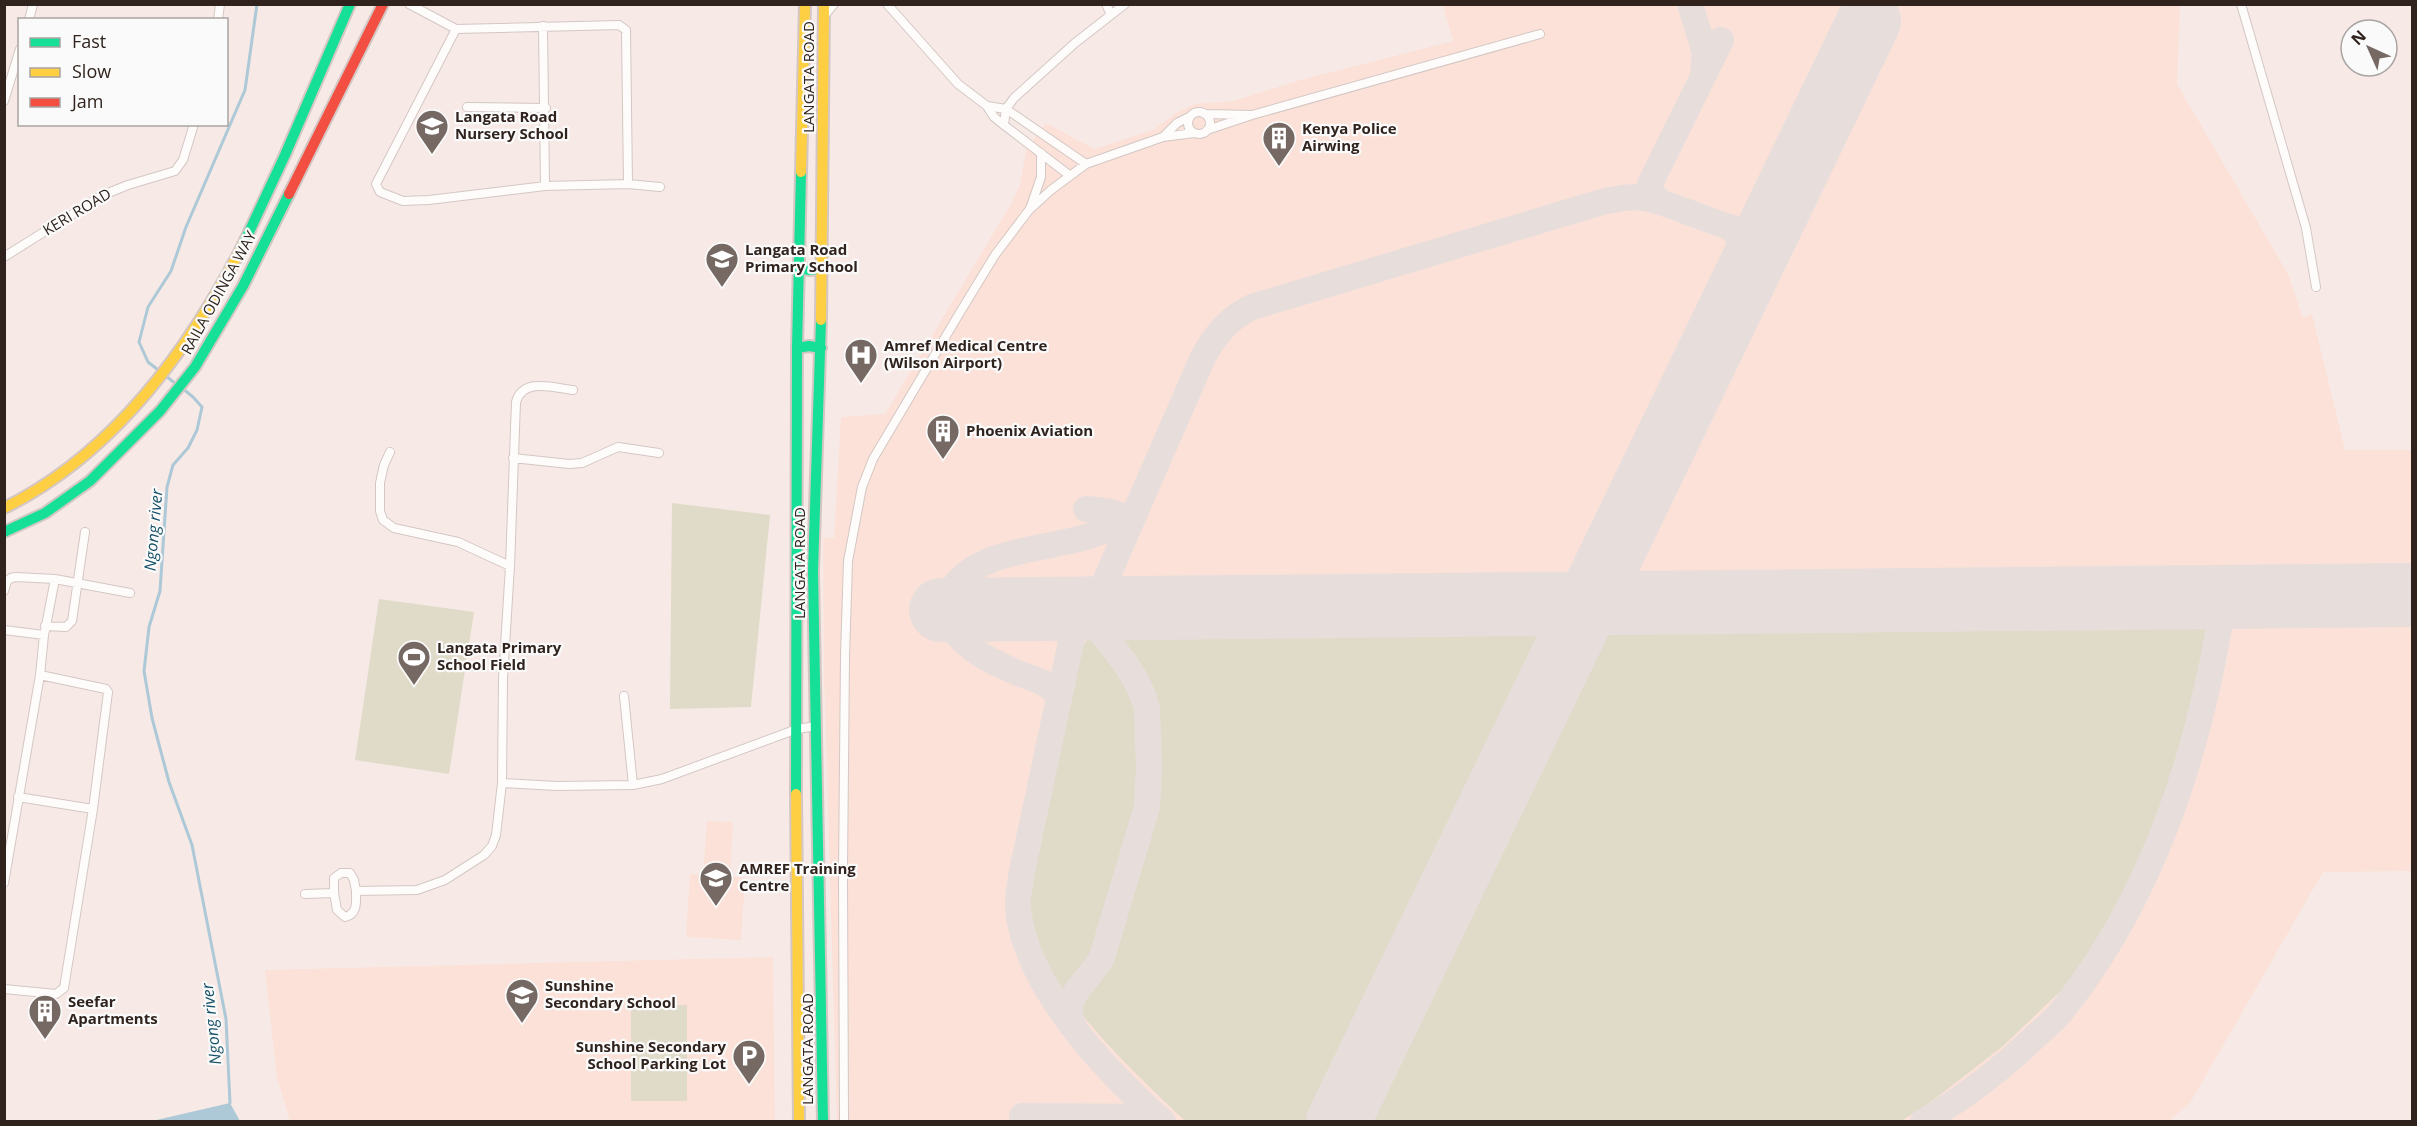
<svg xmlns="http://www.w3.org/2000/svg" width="2417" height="1126" font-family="'Open Sans',sans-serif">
<rect width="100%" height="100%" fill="#f7eae6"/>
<path fill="#fbe1d8" d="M 1443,5 L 2180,5 L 2177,84 L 2288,274 L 2303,318 L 2312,314 L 2345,450 L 2412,450 L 2412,871 L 2323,872 L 2190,1103 L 2169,1121 L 837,1121 L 824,672 L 823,538 L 834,538 L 841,417 L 885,414 L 1011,204 L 1020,185 L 1026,150 L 1046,123 L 1094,149 L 1153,130 L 1176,113 L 1195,104 L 1233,101 L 1304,79 L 1453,41 Z
M 707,821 L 733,822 L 730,876 L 745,878 L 741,940 L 686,937 L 690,874 L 703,874 Z
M 773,957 L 775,1121 L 290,1121 L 277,1078 L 265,970 Z"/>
<path fill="#dfdbc8" d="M 672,503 L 770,515 L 751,707 L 670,709 Z
M 379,599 L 474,612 L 449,774 L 355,760 Z
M 2197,623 L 2206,630 L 2209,645 L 2191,720 L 2144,852 L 2113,919 L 2068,984 L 2003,1046 L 1923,1108 L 1899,1122 L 1359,1121 L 1603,632 L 1900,624 Z
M 1104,630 L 1535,630 L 1543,634 L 1547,641 L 1318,1121 L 1185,1121 C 1138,1076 1072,1015 1044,957 C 1035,939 1032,919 1029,899 L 1073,674 C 1079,654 1082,637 1104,630 Z
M 631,1005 L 687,1005 L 687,1101 L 631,1101 Z"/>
<path fill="#adc8d6" d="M 230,1103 L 240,1121 L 152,1121 Z"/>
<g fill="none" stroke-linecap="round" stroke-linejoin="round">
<path stroke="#adc8d6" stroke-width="3" d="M 176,384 L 148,362 L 139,342 L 148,307 L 171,271 L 186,227 L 245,90 L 257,4
M 182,388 L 193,397 L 202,407 L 197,430 L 188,448 L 173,465 L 167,487 L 160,591 L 149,627 L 144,671 L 152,718 L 169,782 L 192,845 L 226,1019 L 230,1103"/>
<path stroke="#e7dedc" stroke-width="26" d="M 1690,4 L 1705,53 L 1703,74
M 1660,202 L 1650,191 L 1650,184 L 1721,40
M 1727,226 C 1743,237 1750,247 1750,266
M 1086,509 C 1102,511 1129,509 1125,532
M 953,588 C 990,535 1088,558 1136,510
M 1124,608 C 1114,603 1102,597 1104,584 L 1203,357 C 1215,335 1229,318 1252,307 L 1602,202 C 1616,199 1629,196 1643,198 C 1674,202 1733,236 1760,231 C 1765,230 1767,227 1771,223
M 1124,608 L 1089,618 L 1074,628 L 1021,876 C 1020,887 1017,897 1018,908 C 1025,987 1107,1072 1163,1122
M 950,625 C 968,652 994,663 1023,675 C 1038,680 1050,684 1059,696
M 1074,1026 C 1058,997 1091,980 1102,957 L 1147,807 L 1149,768 L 1147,709 C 1139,674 1111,645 1089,618
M 1022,1116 L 1158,1117
M 1923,1122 C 1965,1097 2003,1068 2038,1034 C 2047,1026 2057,1018 2064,1008 C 2157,891 2202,743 2224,597"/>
<path stroke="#e7dedc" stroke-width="64" d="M 941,610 L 2412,595
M 1338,1122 L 1869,21"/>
<defs>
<path id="street" d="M 409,4 L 456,29 L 619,25 L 626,30 L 628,184
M 887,4 L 958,84 L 987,106 L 994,117 L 1004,125 L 1069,175
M 1106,4 L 1111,15
M 2241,4 L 2306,228 L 2316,287
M 824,16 L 834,4
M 29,20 L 33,4
M 218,20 L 220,4
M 543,26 L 545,186
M 456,29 L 376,184 L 380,192 L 403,201 L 429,200 L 545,186 L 628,184 L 660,187
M 4,101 L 20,49
M 987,106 L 1006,109 L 1086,164
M 467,107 L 546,108
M1188 123a11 11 0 1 1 22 0a11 11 0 1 1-22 0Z
M 1205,114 L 1252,115 L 1207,130
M 1252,115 L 1540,34
M 1189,117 L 1177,123 L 1163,137 L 1194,133
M 1004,125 L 1006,109 L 1014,98 L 1075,43 L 1125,4
M 1030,209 L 1041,177 L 1041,153
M 4,257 L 103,195 L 128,185 L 175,171 L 183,160 L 194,124
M 573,390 C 554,388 523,377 516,402 L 510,566 L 503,678 L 502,783 L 556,786 L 633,785 L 662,779 L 797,729 L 816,726
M 390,452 L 384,465 L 380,483 L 380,511 L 383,520 L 394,528 L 458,542 L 510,566
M 513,458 L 569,464 L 582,463 L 618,447 L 659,453
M 4,591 L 7,581 L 11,578 L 16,577 L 55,579 L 130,593
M 45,626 L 66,627 L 72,621 L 85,532
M 4,630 L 44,635 L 40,675 L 4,883
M 45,631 L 55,579
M 40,675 L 106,689 L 108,692 L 93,809
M 624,696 L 633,785
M 334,893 L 334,878 L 341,873 L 350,873 L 354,880 L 356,891
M 305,894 L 334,893 L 337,910 L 345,917 C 358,914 356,902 356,891 L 417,890 L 445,880 L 484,855 L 492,846 L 496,835 L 502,783
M 4,989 L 56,994 L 64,988 L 93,809 L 18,797
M 844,1122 L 843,872 L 845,656 L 848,561 L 862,487 L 873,459 L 959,314 L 995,255 L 1029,210 L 1051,190 L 1086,164 L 1163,137"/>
<path id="fast" d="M 243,245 L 285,155 L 350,4
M 798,268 L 810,270 L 823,268
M 821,320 L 813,571 L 823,1122
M 797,348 L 809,346 L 821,348
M 4,532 L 45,513 L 90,481 L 160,411 L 195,367 L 243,286 L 289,194
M 796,794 L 797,348 L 801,172"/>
<path id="slow" d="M 801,172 L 805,4
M 821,320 L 824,4
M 4,508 C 112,455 189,350 243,245
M 796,794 L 799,1122"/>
<path id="jam" d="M 289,194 L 383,4"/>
</defs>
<use href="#street" stroke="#d4c7c3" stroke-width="10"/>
<use href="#fast" stroke="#d4c7c3" stroke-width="14"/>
<use href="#slow" stroke="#d4c7c3" stroke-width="14"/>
<use href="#jam" stroke="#d4c7c3" stroke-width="14"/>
<use href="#street" stroke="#fefcfb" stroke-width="8"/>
<use href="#fast" stroke="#16e098" stroke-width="10"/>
<use href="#slow" stroke="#ffcf43" stroke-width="10"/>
<use href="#jam" stroke="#f24e42" stroke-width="10"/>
</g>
<defs>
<symbol id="school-pin" viewBox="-11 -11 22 30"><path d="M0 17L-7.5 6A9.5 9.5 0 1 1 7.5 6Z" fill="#766963" stroke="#fafafa"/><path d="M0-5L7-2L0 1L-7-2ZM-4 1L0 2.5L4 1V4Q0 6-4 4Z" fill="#fff"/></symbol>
<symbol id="building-pin" viewBox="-11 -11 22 30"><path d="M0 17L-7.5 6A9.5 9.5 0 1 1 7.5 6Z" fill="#766963" stroke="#fafafa"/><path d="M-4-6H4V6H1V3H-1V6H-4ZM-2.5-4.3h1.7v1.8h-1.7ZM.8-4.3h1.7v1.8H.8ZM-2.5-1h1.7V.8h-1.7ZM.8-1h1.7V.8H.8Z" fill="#fff"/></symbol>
<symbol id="hospital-pin" viewBox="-11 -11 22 30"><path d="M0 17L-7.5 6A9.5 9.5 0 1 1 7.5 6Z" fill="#766963" stroke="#fafafa"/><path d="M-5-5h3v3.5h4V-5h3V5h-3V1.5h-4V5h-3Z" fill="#fff"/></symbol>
<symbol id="stadium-pin" viewBox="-11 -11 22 30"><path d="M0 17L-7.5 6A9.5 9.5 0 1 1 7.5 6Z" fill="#766963" stroke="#fafafa"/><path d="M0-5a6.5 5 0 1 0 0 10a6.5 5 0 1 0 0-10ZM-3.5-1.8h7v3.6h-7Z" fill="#fff"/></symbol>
<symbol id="parking-pin" viewBox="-11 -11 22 30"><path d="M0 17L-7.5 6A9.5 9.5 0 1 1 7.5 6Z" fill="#766963" stroke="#fafafa"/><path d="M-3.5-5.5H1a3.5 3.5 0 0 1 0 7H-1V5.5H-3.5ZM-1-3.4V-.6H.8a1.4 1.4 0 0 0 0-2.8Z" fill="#fff"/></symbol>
</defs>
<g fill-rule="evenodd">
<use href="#school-pin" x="413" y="107" width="38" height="52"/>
<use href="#building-pin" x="1260" y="119" width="38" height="52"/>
<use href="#school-pin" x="703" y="240" width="38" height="52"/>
<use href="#hospital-pin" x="842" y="336" width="38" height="52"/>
<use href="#building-pin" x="924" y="412" width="38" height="52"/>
<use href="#stadium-pin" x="395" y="638" width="38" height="52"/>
<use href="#school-pin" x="697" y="859" width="38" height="52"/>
<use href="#school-pin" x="503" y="976" width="38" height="52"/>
<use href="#building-pin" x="26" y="992" width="38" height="52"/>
<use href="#parking-pin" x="730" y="1037" width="38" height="52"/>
</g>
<g text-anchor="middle" stroke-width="4.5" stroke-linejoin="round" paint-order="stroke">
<g font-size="15" fill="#30231d" stroke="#fafafa">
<text transform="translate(809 77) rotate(-90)" y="5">LANGATA ROAD</text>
<text transform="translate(77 212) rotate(-31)" y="5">KERI ROAD</text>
<text transform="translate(219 293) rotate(-61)" y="5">RAILA ODINGA WAY</text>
<text transform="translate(800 563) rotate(-90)" y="5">LANGATA ROAD</text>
<text transform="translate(808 1049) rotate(-90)" y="5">LANGATA ROAD</text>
</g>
<g font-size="15" font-weight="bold" fill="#30231d" stroke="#fafafa" text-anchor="start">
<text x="455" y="122">Langata Road<tspan x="455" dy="17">Nursery School</tspan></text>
<text x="1302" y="134">Kenya Police<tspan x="1302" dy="17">Airwing</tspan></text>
<text x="745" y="255">Langata Road<tspan x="745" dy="17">Primary School</tspan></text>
<text x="884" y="351">Amref Medical Centre<tspan x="884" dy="17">(Wilson Airport)</tspan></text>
<text x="966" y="436">Phoenix Aviation</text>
<text x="437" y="653">Langata Primary<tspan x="437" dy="17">School Field</tspan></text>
<text x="739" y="874">AMREF Training<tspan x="739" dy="17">Centre</tspan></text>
<text x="545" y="991">Sunshine<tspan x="545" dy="17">Secondary School</tspan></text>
<text x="68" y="1007">Seefar<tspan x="68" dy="17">Apartments</tspan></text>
<text x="726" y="1052" text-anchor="end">Sunshine Secondary<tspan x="726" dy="17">School Parking Lot</tspan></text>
</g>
<g font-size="16" font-style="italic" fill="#145066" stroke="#fafafa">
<text transform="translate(153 530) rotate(-85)" y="6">Ngong river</text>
<text transform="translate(211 1024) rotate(-96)" y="6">Ngong river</text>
</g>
</g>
<rect width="2417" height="1126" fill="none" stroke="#30231d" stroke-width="12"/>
<rect x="18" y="18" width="210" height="108" fill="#fafafa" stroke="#a9a4a2" stroke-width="1.5"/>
<rect x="30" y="38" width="30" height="9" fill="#16e098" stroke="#a9a4a2" stroke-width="1.5"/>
<text x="72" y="48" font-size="18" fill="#30231d">Fast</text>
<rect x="30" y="68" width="30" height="9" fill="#ffcf43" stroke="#a9a4a2" stroke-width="1.5"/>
<text x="72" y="78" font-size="18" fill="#30231d">Slow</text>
<rect x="30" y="98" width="30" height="9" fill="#f24e42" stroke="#a9a4a2" stroke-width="1.5"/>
<text x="72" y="108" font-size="18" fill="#30231d">Jam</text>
<g transform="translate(2369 48) rotate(315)"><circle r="28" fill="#fafafa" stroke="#a9a4a2" stroke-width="1.5"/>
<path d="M0-4.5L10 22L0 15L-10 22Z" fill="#766963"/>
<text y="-9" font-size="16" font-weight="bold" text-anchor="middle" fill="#30231d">N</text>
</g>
</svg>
